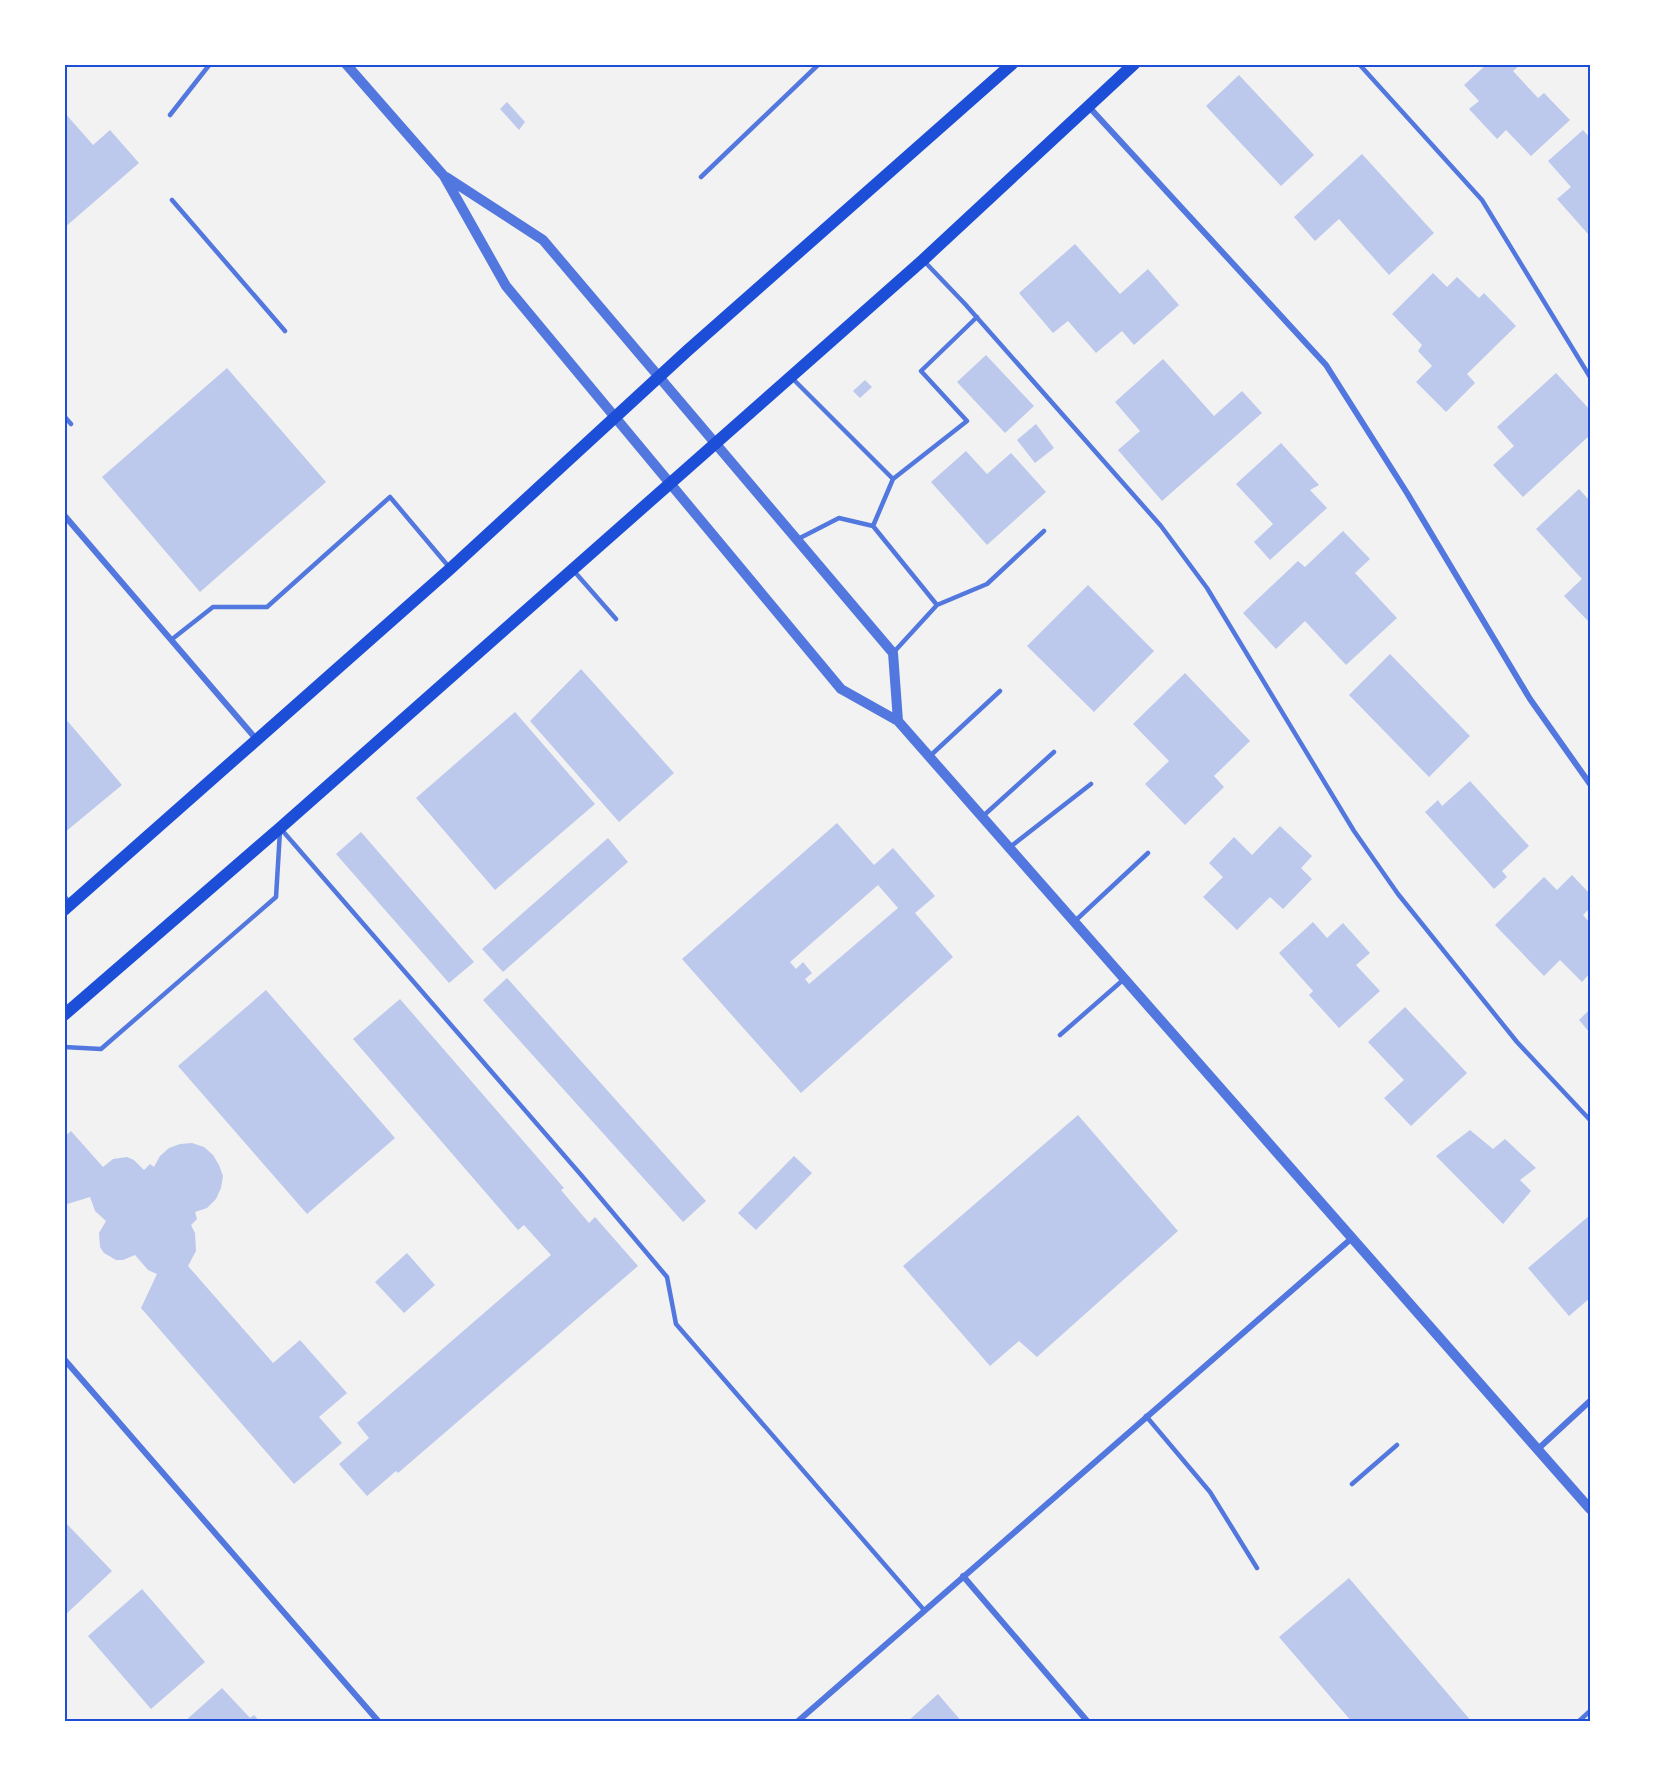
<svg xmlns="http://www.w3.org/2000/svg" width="1655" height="1786" font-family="'Varela Round',sans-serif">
<rect width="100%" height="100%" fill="#f2f2f2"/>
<path fill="#bdc9ec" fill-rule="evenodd" d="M 1487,64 L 1521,64 L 1513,71 L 1538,98 L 1544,93 L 1570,120 L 1531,156 L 1506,130 L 1497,139 L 1469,109 L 1479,101 L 1464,85 Z
M 1239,75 L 1314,155 L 1281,186 L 1206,106 Z
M 507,102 L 525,122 L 519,130 L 500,109 Z
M 64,112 L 93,145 L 110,130 L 139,163 L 64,228 Z
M 1583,130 L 1590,138 L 1590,232 L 1588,234 L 1557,199 L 1571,187 L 1548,161 Z
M 1362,154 L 1434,233 L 1389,275 L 1339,219 L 1315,241 L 1294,217 Z
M 1075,244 L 1120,294 L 1148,269 L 1179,305 L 1134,345 L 1122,331 L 1096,353 L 1068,321 L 1053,333 L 1019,293 Z
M 1433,273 L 1447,287 L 1457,277 L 1479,298 L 1484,293 L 1516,326 L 1467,374 L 1475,383 L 1446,412 L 1416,382 L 1432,366 L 1418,351 L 1422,345 L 1392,314 Z
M 986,355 L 1034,406 L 1005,433 L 957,382 Z
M 1163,359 L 1214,416 L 1242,391 L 1262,413 L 1162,501 L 1118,450 L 1140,431 L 1115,402 Z
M 227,368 L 326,482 L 200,592 L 102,477 Z
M 1556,373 L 1590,410 L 1590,435 L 1523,497 L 1493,465 L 1514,446 L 1497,427 Z
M 865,380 L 872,387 L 860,398 L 853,391 Z
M 1036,424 L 1054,448 L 1035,463 L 1017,440 Z
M 1281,443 L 1319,485 L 1310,490 L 1327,508 L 1270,560 L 1254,542 L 1273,524 L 1236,484 Z
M 966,451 L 987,474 L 1011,453 L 1046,492 L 987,545 L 931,482 Z
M 1579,489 L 1590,501 L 1590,621 L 1589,622 L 1564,596 L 1582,579 L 1536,529 Z
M 1343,531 L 1370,559 L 1355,573 L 1397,618 L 1346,665 L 1305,621 L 1276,649 L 1243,613 L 1298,561 L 1305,567 Z
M 1088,585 L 1154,651 L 1094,712 L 1027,646 Z
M 1390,654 L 1470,736 L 1429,777 L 1349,695 Z
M 581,669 L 674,773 L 619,822 L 530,721 Z
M 1185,673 L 1250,741 L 1214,776 L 1224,787 L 1185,825 L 1145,784 L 1169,761 L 1133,724 Z
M 515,712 L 595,804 L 495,890 L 416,798 Z
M 64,717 L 122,785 L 64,833 Z
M 1470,781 L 1529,846 L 1502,871 L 1507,877 L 1494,889 L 1425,812 L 1438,800 L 1442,806 Z
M 837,823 L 874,865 L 893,848 L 935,896 L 915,913 L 953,957 L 801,1093 L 682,959 ZM 878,885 L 898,908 L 809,984 L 805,979 L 812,973 L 803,962 L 796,969 L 790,962 Z
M 1280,826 L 1312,856 L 1301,868 L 1312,879 L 1283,909 L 1270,897 L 1237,930 L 1203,897 L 1223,877 L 1209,863 L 1234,837 L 1252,855 Z
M 361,832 L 474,962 L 449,983 L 336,854 Z
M 608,838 L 628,862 L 503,972 L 482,949 Z
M 1572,875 L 1590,894 L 1590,908 L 1583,915 L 1590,923 L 1590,973 L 1582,982 L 1560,960 L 1544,976 L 1495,925 L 1544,877 L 1557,890 Z
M 1313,922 L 1327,938 L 1343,923 L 1370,953 L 1356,965 L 1380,991 L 1339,1028 L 1309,995 L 1313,991 L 1279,953 Z
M 507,978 L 706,1201 L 683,1222 L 483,1000 Z
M 266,990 L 395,1138 L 307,1214 L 178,1066 Z
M 400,999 L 564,1188 L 561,1190 L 589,1223 L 595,1217 L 638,1266 L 398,1473 L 396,1471 L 367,1496 L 339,1464 L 369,1438 L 357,1423 L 551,1255 L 524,1225 L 518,1230 L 353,1039 Z
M 1405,1007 L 1467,1073 L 1411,1126 L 1384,1098 L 1404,1080 L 1368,1042 Z
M 1590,1009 L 1590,1033 L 1579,1020 Z
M 1078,1115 L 1178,1231 L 1037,1357 L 1019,1341 L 990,1366 L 903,1266 Z
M 1470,1130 L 1493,1149 L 1505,1139 L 1536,1168 L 1520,1180 L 1531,1191 L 1503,1224 L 1436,1156 Z
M 71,1131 L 103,1167 L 113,1159 L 127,1157 L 134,1160 L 144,1170 L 150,1164 L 154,1167 L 160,1156 L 169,1148 L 180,1144 L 192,1143 L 204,1147 L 213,1155 L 219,1165 L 223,1176 L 221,1188 L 216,1199 L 207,1208 L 195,1212 L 197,1219 L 191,1225 L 195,1233 L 196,1251 L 188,1266 L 273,1363 L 300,1340 L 347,1393 L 319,1417 L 342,1443 L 294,1484 L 141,1308 L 157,1274 L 148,1270 L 135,1255 L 123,1260 L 116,1260 L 104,1253 L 100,1247 L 99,1233 L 106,1221 L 95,1211 L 90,1197 L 64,1205 L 64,1137 Z
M 794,1156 L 812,1173 L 756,1230 L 738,1213 Z
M 1590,1215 L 1590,1298 L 1569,1316 L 1528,1268 Z
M 407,1253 L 435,1285 L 404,1313 L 375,1282 Z
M 64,1521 L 112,1571 L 64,1616 Z
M 1349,1578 L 1472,1722 L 1352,1722 L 1279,1637 Z
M 142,1589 L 205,1662 L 151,1709 L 88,1636 Z
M 222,1688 L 250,1718 L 254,1715 L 260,1722 L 184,1722 Z
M 938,1694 L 962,1722 L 907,1722 Z"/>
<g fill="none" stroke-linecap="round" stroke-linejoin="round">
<path stroke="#5277de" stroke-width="4.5" d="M 1359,64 L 1482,200 L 1590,377
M 170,115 L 210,64
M 701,177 L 819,64
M 172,200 L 285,331
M 923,260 L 965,304 L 1161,526 L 1207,588 L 1354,831 L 1398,894 L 1517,1042 L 1590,1120
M 791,377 L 893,479
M 64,416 L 71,424
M 798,539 L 839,518 L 873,526
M 573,570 L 616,619
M 937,605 L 987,584 L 1044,531
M 171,640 L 213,607 L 267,607 L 390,497 L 449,567
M 893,653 L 937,605 L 873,526 L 893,479 L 967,421 L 921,371 L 977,317
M 930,756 L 1000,691
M 982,817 L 1054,752
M 281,829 L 582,1176 L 667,1277 L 676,1324 L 924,1610
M 1010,847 L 1091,784
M 64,896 L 71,904
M 1075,921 L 1148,853
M 1060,1035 L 1123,980
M 64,1047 L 101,1049 L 276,897 L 280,831
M 1146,1416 L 1210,1492 L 1257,1568
M 1352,1484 L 1397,1445
M 1578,1722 L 1590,1711"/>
<path stroke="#5277de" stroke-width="6" d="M 1090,108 L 1326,365 L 1407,493 L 1530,699 L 1590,784
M 64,515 L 257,740
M 64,1359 L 379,1722
M 1538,1449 L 1590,1401
M 963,1576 L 1088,1722
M 797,1722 L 1352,1238"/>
<path stroke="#5277de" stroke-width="10" d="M 346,64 L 444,176 L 506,286 L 841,689 L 898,721 L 1590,1509
M 446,177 L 543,240 L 893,653 L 898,721"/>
<path stroke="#1d4ed8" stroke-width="12" d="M 64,910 L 450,569 L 687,351 L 1012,64
M 64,1015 L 280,828 L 923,260 L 1134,64"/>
</g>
<rect width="1655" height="1786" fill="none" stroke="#ffffff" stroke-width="132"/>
<rect x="66" y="66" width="1523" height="1654" fill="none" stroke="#1d4ed8" stroke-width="2"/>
</svg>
